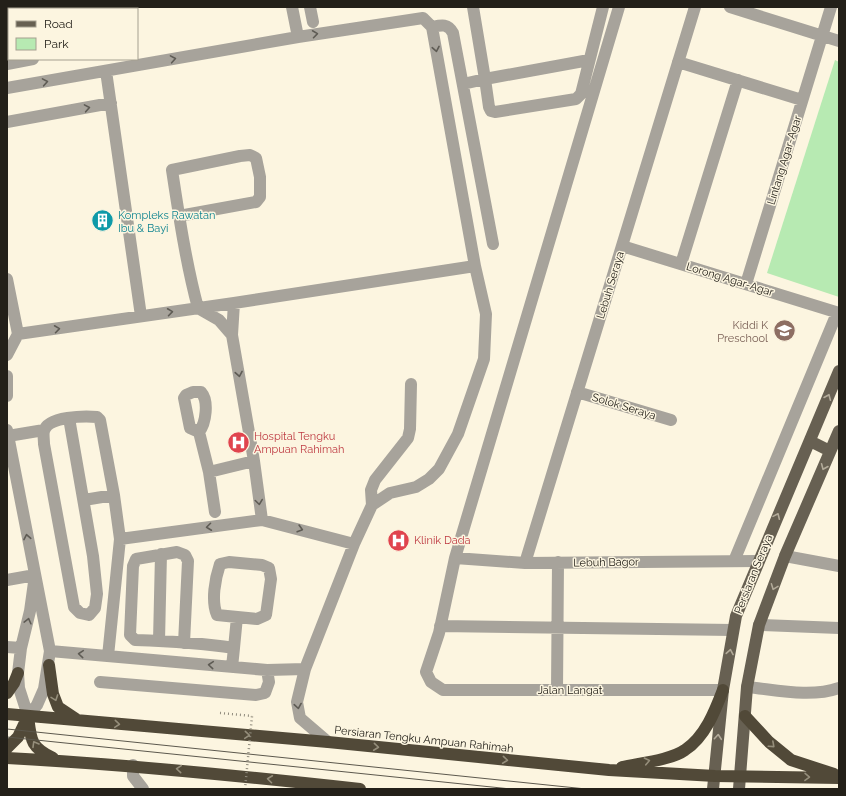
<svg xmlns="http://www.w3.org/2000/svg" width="846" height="796" font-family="Raleway,sans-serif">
<rect width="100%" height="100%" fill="#fcf5e0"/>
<path fill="#b7eab2" d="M 835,60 L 839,62 L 839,297 L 767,273 Z"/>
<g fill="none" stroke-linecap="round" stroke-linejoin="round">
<path stroke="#918c7e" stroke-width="2.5" stroke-dasharray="1 3" stroke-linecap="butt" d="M 220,713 L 252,716"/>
<path stroke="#a7a39b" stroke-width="12" d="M 81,7 L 81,9
M 292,7 L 298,37
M 310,7 L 313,22
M 473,7 L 485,79 L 589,60
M 619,7 L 455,558 L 439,633 L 426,672 L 431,682 L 443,690 L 723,690
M 730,7 L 839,41
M 102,9 L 107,8
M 7,26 L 9,26
M 432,27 C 441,25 448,23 453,33 L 493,244
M 678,62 L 802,100
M 7,64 L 33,59
M 106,71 L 141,316
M 463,84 L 485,79 L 489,107 L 491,111 L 495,112 L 576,99 L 581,94 L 603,7
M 7,88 L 298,37 L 423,18 L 432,27 L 475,266 L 486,314 L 484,359 L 458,434 L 439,469 L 429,479 L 416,487 L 390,493 L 372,505 L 354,544 L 305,669 L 297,702 L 300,718 L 328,742
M 7,122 L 111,103
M 179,216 L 256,202 L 260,197 L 260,177 L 256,158 L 250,155 L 240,156 L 172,170 C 179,216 186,263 198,308 L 219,320 L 232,335
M 622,246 L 839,313
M 681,264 L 738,80
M 7,279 L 18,334 L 7,355
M 746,284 L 831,7
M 234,303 L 232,335 L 254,461 L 262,520
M 18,334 L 234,303 L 475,266
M 7,376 L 7,396
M 193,392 L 201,392 C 209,401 206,423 199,432 L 190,428 L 184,398 L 186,395 Z
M 577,392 L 671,420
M 69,418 L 93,556 L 97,594 L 95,608 L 89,615 L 80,613 L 74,607 L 44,444 C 44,440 43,434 44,431 C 48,416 85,416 97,417 L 100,420 L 114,495 L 120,539 L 108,656
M 7,430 L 50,651 L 44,689 L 37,705 L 28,716 L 19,688 L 18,673 L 21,648 L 30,611 L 35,575
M 199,432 L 209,472 L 215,512
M 8,436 L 44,430
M 209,472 L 254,461
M 84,500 L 114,495
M 372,505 L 371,490 L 375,480 L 408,438 L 410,429 L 411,384
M 120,539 L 262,520 L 354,544
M 785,556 L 839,566
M 455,558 L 525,563 L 757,561
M 734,561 L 837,313
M 229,562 L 262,565 L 269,568 L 271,579 L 266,615 L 257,619 L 217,615 C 211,601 215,579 220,564 Z
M 525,563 L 695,7
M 7,580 L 35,575
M 759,625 L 839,628
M 440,626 L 733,630
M 159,641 L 161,554
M 184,643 L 188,561 L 185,555 L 177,552 L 136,559 L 133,566 L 130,635 L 135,640 C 168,641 202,643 234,648 L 232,667
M 7,647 L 21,648
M 234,648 L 237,617
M 50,651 L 267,670 L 305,669
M 100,682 L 256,695 L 265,693 L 269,682 L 267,670
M 747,687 C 777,690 810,698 839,688
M 557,690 L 558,562
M 133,765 L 133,776 L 143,789"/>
<path stroke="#676052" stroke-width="12" d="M 810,441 L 830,451
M 713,789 L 723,690 L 736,616 L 839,371
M 739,789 L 747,687 L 759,625 L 785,556 L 839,431"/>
<path stroke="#514938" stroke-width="12" d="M 49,665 L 53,694 L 58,707 L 76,719
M 7,693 L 14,683 L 18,673
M 7,714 L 328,742 L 609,770 L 715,776 L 839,778
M 28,716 C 31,740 30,747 53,758
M 745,716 L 769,742 L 791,760 L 834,774
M 7,748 L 18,737 L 28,716
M 7,758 C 125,764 242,776 360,789
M 622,767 C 640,763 671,760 685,750 C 705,737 715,711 723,690"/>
<path stroke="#5c584d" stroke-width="1" d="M 7,729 L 586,789
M 7,737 L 511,789"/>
<path stroke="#918c7e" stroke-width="2.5" stroke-dasharray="1 3" stroke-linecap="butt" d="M 245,789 L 252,716"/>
</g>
<defs><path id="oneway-chevron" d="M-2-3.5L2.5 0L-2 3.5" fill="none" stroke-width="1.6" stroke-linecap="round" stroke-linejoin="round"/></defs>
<g stroke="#5e5b54">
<use href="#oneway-chevron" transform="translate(315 34) rotate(-8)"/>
<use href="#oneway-chevron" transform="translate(436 49) rotate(79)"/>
<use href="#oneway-chevron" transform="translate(173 59) rotate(-10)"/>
<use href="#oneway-chevron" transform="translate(45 82) rotate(-10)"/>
<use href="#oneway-chevron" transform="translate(87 108) rotate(-10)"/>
<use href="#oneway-chevron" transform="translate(170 312) rotate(-8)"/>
<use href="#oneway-chevron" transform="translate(57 329) rotate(-8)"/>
<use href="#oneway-chevron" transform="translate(239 374) rotate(80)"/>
<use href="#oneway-chevron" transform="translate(259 502) rotate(82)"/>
<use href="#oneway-chevron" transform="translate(209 527) rotate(173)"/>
<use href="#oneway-chevron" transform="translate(300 529) rotate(16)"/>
<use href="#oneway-chevron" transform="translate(27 537) rotate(-101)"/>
<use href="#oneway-chevron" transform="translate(28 621) rotate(-76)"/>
<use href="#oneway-chevron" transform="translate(81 654) rotate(-175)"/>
<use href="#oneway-chevron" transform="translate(211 665) rotate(-175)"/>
<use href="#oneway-chevron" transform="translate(298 706) rotate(81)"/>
</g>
<g stroke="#b2aa99">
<use href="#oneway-chevron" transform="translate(828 397) rotate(-67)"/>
<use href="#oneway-chevron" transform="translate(824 467) rotate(113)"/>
<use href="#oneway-chevron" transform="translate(777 516) rotate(-66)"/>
<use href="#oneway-chevron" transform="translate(774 587) rotate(111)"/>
<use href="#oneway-chevron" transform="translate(730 652) rotate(-80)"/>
<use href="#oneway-chevron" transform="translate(718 737) rotate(-85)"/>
</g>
<g stroke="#958e7b">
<use href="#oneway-chevron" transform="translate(55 698) rotate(70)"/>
<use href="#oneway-chevron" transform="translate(117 724) rotate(5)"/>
<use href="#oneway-chevron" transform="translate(247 735) rotate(5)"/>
<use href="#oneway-chevron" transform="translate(35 744) rotate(-120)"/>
<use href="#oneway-chevron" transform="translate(772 745) rotate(42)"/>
<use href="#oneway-chevron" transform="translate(376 747) rotate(6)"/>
<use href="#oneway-chevron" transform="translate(505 760) rotate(6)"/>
<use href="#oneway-chevron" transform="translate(647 761) rotate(-13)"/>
<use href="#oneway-chevron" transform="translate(179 769) rotate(-175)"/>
<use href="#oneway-chevron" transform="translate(807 777) rotate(1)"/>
<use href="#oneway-chevron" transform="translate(270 779) rotate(-173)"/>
</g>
<defs>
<symbol id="building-disc" viewBox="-11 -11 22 22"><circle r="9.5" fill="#0f9aa8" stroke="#fcf5e0"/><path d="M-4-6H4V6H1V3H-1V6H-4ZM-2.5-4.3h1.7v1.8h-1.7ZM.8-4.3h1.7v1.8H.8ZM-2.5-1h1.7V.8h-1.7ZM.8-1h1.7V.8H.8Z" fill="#fff"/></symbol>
<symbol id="school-disc" viewBox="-11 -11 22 22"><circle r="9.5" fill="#8d6e63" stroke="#fcf5e0"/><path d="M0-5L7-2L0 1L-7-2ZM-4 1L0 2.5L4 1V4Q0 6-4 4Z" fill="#fff"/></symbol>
<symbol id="hospital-disc" viewBox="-11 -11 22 22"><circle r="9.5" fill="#e0444e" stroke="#fcf5e0"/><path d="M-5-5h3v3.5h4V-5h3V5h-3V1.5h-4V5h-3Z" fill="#fff"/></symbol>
</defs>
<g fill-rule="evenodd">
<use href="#building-disc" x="90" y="208" width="25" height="25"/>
<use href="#school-disc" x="772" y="318" width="25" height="25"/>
<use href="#hospital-disc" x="226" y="430" width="25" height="25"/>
<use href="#hospital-disc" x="386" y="528" width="25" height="25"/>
</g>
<g text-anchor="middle" stroke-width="3" stroke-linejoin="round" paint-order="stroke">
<g font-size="11" fill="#232019" stroke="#fcf5e0">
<text transform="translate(784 160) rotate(-73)" y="4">Lintang Agar-Agar</text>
<text transform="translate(730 279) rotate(17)" y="4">Lorong Agar-Agar</text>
<text transform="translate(610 285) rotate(-73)" y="4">Lebuh Seraya</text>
<text transform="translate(624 406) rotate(17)" y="4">Solok Seraya</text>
<text transform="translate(606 562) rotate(-1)" y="4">Lebuh Bagor</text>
<text transform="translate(753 574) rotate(-68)" y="4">Persiaran Seraya</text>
<text x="570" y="694">Jalan Langat</text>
<text transform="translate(424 739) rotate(6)" y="4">Persiaran Tengku Ampuan Rahimah</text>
</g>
<g font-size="11" fill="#0d838f" stroke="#fcf5e0" text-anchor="start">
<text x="118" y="219">Kompleks Rawatan<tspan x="118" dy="13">Ibu &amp; Bayi</tspan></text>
</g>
<g font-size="11" fill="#785e54" stroke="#fcf5e0" text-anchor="end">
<text x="768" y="329">Kiddi K<tspan x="768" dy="13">Preschool</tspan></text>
</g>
<g font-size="11" fill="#be3a42" stroke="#fcf5e0" text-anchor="start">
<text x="254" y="440">Hospital Tengku<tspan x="254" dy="13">Ampuan Rahimah</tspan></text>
<text x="414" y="544">Klinik Dada</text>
</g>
</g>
<rect width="846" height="796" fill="none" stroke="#232019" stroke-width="16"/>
<rect x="8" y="8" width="130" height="52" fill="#fcf5e0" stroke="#a5a090"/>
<rect x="16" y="21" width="20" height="6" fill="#676052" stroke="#a5a090"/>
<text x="44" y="28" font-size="12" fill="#232019">Road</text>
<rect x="16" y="38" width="20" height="12" fill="#b7eab2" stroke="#a5a090"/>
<text x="44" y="48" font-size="12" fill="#232019">Park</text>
</svg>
